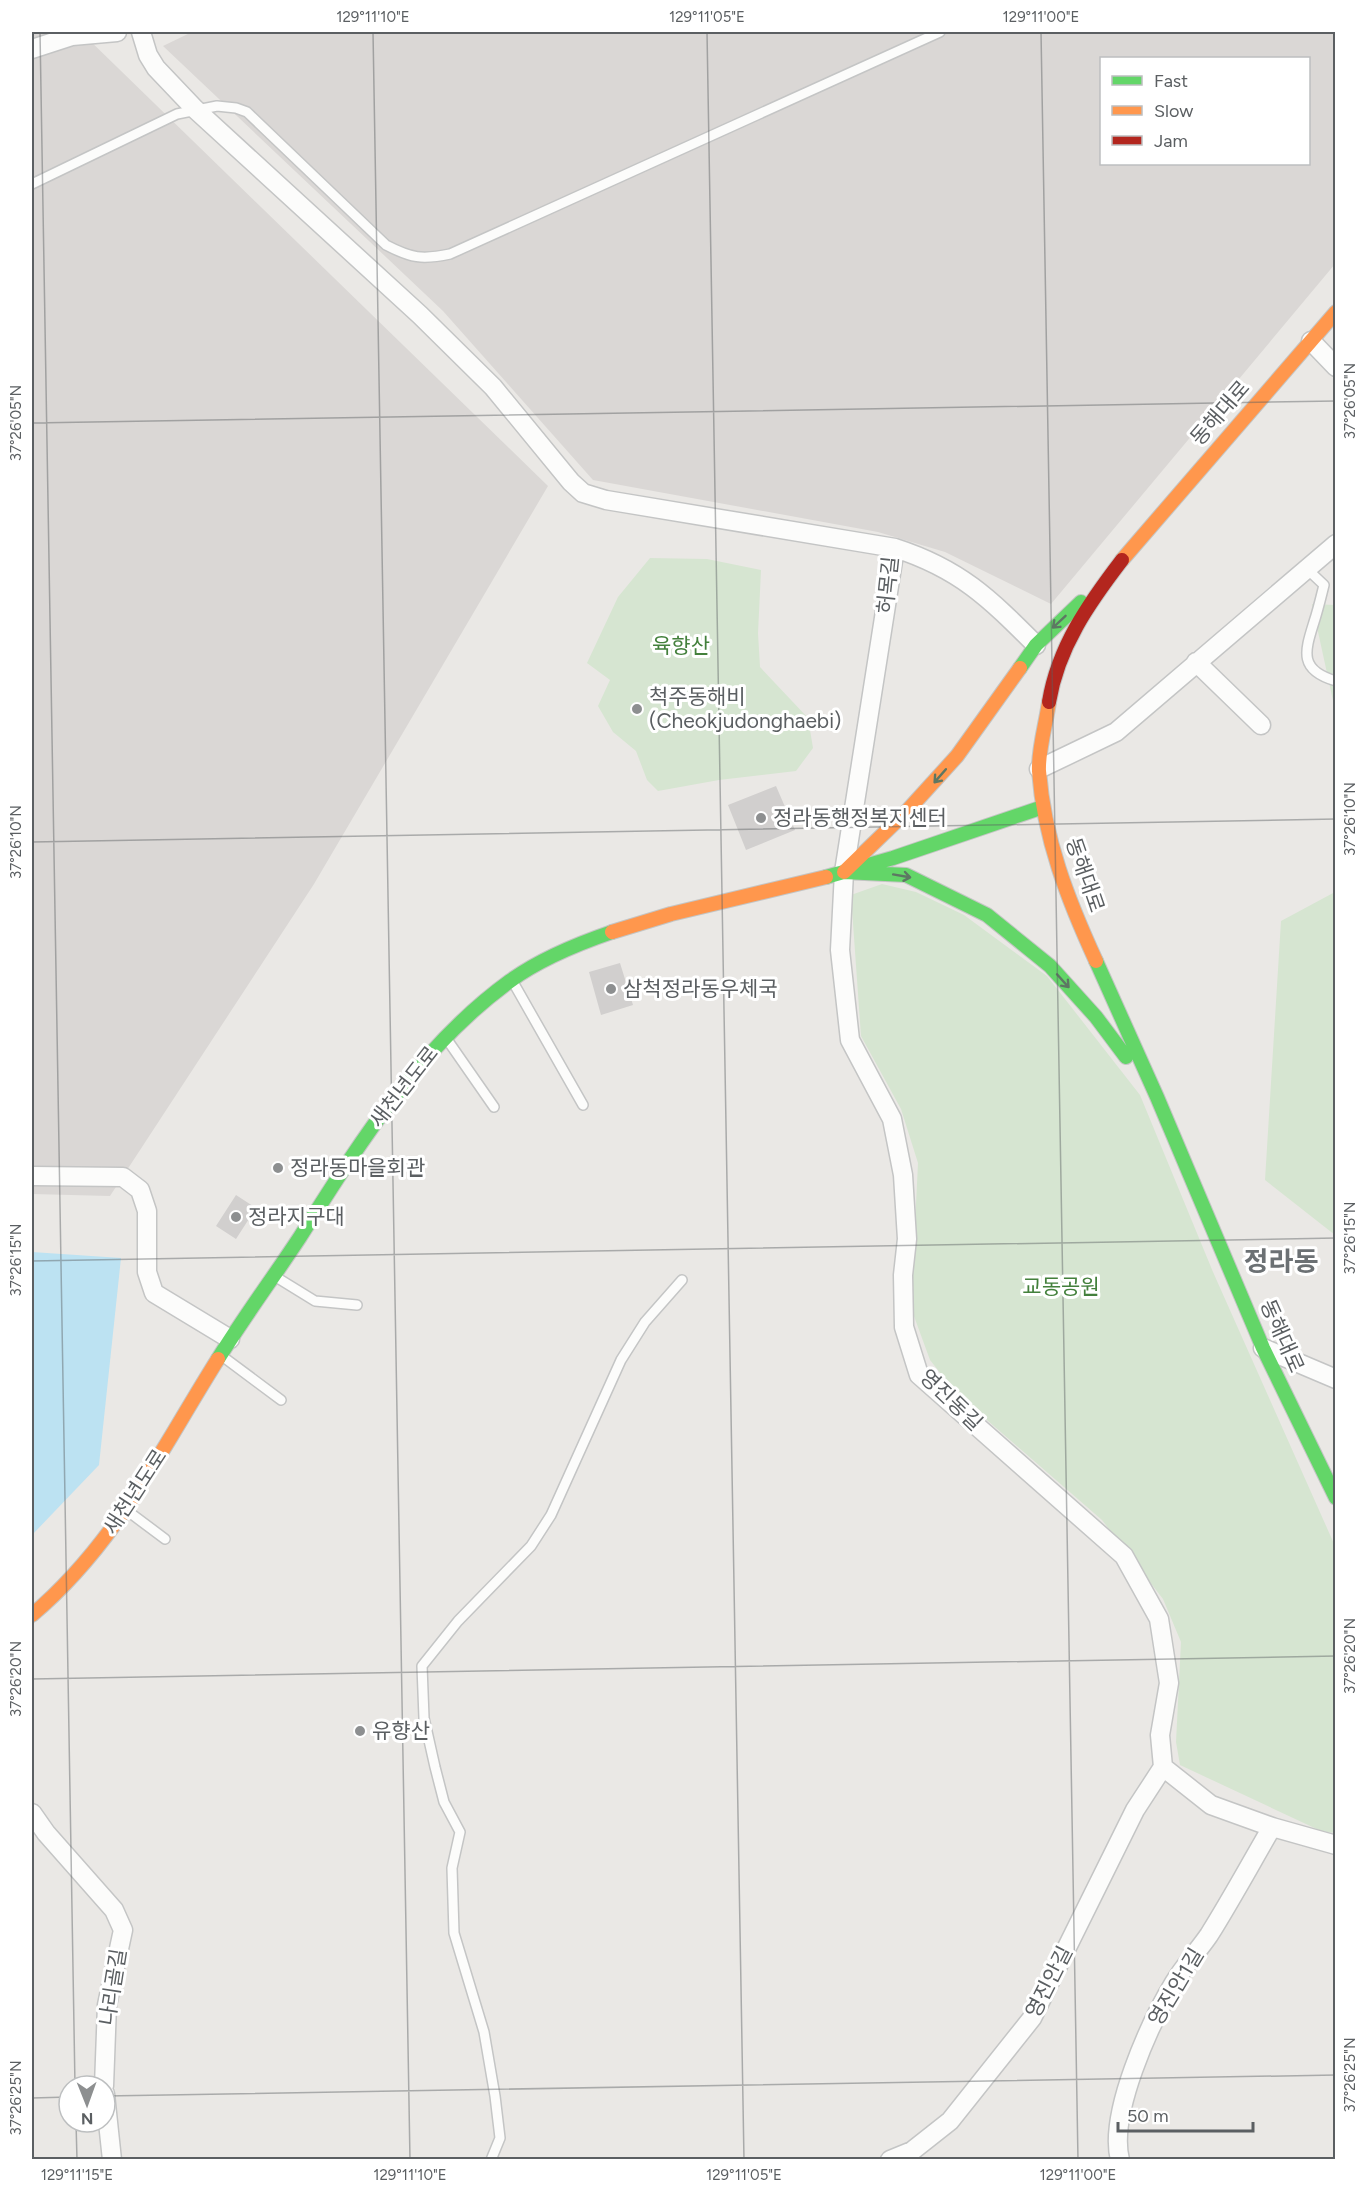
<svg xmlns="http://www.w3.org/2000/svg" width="1367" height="2191" font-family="Figtree,'Noto Sans KR',sans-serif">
<rect width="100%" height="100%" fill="#eae8e5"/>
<path fill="#dad7d5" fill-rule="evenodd" d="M 32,32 L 81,32 L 548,486 L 314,884 L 110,1196 L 32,1194 Z
M 192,32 L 1335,32 L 1335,264 L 1051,604 L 945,552 L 878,532 L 593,480 L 443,311 L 163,46 ZM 1102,58 L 1308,58 L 1308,164 L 1102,164 Z"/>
<path fill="#d6e5d1" d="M 650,558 L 707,559 L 761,570 L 758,633 L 760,667 L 808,718 L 813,748 L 796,771 L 719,780 L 658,791 L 647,780 L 636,751 L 613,732 L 598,706 L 610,680 L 587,663 L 618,597 Z
M 1312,604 L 1335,605 L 1335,710 Z
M 882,884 L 916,892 L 964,915 L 1047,976 L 1140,1095 L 1213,1272 L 1335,1546 L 1335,1833 L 1321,1831 L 1180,1765 L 1176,1742 L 1181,1642 L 1163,1599 L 1102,1520 L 957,1394 L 930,1360 L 911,1308 L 918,1163 L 901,1109 L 861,1036 L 851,895 Z
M 1335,892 L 1335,1235 L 1265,1180 L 1281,921 Z"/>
<path fill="#bce2f2" d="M 32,1252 L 121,1258 L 99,1465 L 32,1535 Z"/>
<path fill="#d1cfce" d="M 776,786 L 795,830 L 746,850 L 728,805 Z
M 620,963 L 633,1005 L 601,1015 L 589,972 Z
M 236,1195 L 256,1208 L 236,1239 L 216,1226 Z"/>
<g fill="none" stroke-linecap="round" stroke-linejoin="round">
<defs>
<path id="lane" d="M 32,184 L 177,114 L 217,106 L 236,108 L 247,112 L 386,245 C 411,258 422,260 450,254 L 940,32
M 1306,568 L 1324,585 C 1321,597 1318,610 1314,622 C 1305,651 1298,670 1336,681
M 513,982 L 583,1105
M 446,1038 L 494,1107
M 276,1277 L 315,1301 L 357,1305
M 222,1356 L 281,1400
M 129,1512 L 165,1539
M 491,2160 L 500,2138 L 495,2096 L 484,2032 L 454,1933 L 452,1868 L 460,1832 L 444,1802 L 435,1767 L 424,1718 L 422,1666 L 458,1621 L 531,1546 L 551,1515 L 621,1360 L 645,1322 L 682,1280"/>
<path id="street" d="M 141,32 L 148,55 L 156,68 L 195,109 L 420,315 L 493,387 L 571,482 L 583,493 L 606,500 L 895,548 L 844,872 L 840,950 L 850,1040 L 892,1119 L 903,1175 L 907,1239 L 903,1275 L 904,1327 L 919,1375 L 1124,1556 L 1159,1619 L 1169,1683 L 1160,1735 L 1163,1767
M 32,49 L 72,36 L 117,32
M 1311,341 L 1336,367
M 895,548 C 960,569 989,598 1036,645
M 1196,662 L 1261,725
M 1039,769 L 1116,732 L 1336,544
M 32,1176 L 123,1177 L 140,1190 L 147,1211 L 147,1272 L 154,1293 L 230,1339
M 1263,1348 L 1336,1379
M 32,1813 L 46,1833 L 114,1910 L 123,1930 L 107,2005 L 104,2086
M 1272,1827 L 1336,1845
M 105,2094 L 112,2160
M 890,2160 L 912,2151 L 950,2121 L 1032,2018 L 1135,1810 L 1163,1767
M 1120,2160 C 1108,2114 1150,2023 1174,1983 C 1184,1966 1198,1951 1209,1935 C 1231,1900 1251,1863 1272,1827 L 1211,1805 L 1163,1767"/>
<path id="fast" d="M 1020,668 L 1036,645 L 1081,602
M 844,872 L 906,875 L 987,915 L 1050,966 L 1096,1017 L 1126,1057
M 826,877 L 893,858 L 1043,807
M 1096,961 L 1157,1097 L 1263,1348 L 1336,1498
M 218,1359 C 244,1317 273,1278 300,1237 C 359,1144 419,1047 510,981 C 540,959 577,944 612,932"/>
<path id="slow" d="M 1122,560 L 1336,312
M 1049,702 C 1046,724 1038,750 1039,771 C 1044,839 1068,900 1096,961
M 844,872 L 908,810 L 957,756 L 1020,668
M 612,932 L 671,914 L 826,877
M 32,1615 C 117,1543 160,1451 218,1359"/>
<path id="jam" d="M 1049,702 C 1058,647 1089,603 1122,560"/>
</defs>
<use href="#lane" stroke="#c4c5c5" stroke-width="12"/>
<use href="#street" stroke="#c4c5c5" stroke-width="21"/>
<use href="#fast" stroke="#c4c5c4" stroke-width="16"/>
<use href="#slow" stroke="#c4c5c4" stroke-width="16"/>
<use href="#jam" stroke="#c4c5c4" stroke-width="16"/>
<use href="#lane" stroke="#fcfcfb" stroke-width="9"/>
<use href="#street" stroke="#fcfcfb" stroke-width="18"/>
<use href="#fast" stroke="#63d668" stroke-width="14"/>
<use href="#slow" stroke="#ff974d" stroke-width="14"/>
<use href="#jam" stroke="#b3261e" stroke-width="14"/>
</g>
<defs><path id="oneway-shaft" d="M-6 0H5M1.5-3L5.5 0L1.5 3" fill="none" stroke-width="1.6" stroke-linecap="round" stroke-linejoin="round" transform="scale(1.5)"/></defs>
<g stroke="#5d7763">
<use href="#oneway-shaft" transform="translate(1059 622) rotate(137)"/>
<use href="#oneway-shaft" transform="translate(940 776) rotate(131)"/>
<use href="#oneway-shaft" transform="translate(902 876) rotate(10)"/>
<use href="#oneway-shaft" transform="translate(1063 981) rotate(48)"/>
</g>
<path fill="none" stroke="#5b5f62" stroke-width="1.5" stroke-opacity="0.45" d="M 40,32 L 75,2086M 373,32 L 410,2160M 707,32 L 744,2160M 1041,32 L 1078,2160M 32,423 L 1336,401M 32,842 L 1336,819M 32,1261 L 1336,1238M 32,1679 L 1336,1656M 105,2096 L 1336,2075M 32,2098 L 69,2097M 76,2122 L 77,2160"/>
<g fill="#8d8f90" stroke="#fff" stroke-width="2">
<circle cx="637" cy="709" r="6"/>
<circle cx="761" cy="818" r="6"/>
<circle cx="611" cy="989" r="6"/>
<circle cx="278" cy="1168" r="6"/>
<circle cx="236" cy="1217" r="6"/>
<circle cx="360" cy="1731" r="6"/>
</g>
<g text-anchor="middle" stroke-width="6" stroke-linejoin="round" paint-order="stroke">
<g font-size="21" fill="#5b5f62" stroke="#fff">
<text transform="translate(1220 413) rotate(-49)" y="7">동해대로</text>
<text transform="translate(888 585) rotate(-84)" y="7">허목길</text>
<text transform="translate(1085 875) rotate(71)" y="7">동해대로</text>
<text transform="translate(404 1087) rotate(-52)" y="7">새천년도로</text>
<text transform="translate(1282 1336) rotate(66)" y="7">동해대로</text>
<text transform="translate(951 1400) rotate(44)" y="7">영진동길</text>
<text transform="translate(135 1492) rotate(-57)" y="7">새천년도로</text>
<text transform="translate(1049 1982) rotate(-63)" y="7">영진안길</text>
<text transform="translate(113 1987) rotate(-81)" y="7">나리골길</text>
<text transform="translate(1176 1987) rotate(-59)" y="7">영진안1길</text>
</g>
<g font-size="21" fill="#43803c" stroke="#fff">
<text x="681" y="653">육향산</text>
<text x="1061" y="1294">교동공원</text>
</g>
<g font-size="21" fill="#5b5f62" stroke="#fff" text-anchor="start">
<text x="649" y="704">척주동해비<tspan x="649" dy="24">(Cheokjudonghaebi)</tspan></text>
<text x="773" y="825">정라동행정복지센터</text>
<text x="623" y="996">삼척정라동우체국</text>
<text x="290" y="1175">정라동마을회관</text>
<text x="248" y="1224">정라지구대</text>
<text x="372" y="1738">유향산</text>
</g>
<g font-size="27" font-weight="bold" fill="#6c7174" stroke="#fff">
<text x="1281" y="1271">정라동</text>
</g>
</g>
<rect width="1367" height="2191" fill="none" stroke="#ffffff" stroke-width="66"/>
<rect x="1100" y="57" width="210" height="108" fill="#ffffff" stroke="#bdbfc0" stroke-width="1.5"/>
<rect x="1112" y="76" width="30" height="9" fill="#63d668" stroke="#bdbfc0" stroke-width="1.5"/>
<text x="1154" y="87" font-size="18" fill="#5b5f62">Fast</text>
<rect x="1112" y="106" width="30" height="9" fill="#ff974d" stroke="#bdbfc0" stroke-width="1.5"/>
<text x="1154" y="117" font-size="18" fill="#5b5f62">Slow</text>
<rect x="1112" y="136" width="30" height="9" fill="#b3261e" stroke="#bdbfc0" stroke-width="1.5"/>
<text x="1154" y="147" font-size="18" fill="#5b5f62">Jam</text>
<g transform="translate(87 2104) rotate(179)"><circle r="28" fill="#ffffff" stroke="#bdbfc0" stroke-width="1.5"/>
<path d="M0-4.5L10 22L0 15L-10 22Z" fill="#8d8f90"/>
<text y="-9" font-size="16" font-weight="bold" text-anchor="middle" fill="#5b5f62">N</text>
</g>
<path d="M1118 2122v9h135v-9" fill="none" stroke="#5b5f62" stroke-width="3"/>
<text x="1127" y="2122" font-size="18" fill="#5b5f62" stroke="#ffffff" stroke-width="4.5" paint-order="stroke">50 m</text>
<rect x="33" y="33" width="1301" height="2125" fill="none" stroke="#5b5f62" stroke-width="2"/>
<g font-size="15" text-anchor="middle" fill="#5b5f62">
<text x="373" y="22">129°11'10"E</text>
<text x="707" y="22">129°11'05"E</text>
<text x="1041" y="22">129°11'00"E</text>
<text transform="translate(1350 401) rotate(-90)" y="5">37°26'05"N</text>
<text transform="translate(16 423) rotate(-90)" y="5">37°26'05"N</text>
<text transform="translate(1350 819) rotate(-90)" y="5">37°26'10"N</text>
<text transform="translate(16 842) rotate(-90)" y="5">37°26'10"N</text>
<text transform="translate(1350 1238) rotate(-90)" y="5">37°26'15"N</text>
<text transform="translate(16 1260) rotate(-90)" y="5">37°26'15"N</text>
<text transform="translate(1350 1656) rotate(-90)" y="5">37°26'20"N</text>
<text transform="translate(16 1679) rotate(-90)" y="5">37°26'20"N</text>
<text transform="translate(1350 2075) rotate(-90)" y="5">37°26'25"N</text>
<text transform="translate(16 2098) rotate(-90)" y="5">37°26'25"N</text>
<text x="77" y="2180">129°11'15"E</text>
<text x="410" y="2180">129°11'10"E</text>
<text x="744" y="2180">129°11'05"E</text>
<text x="1078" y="2180">129°11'00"E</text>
</g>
</svg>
